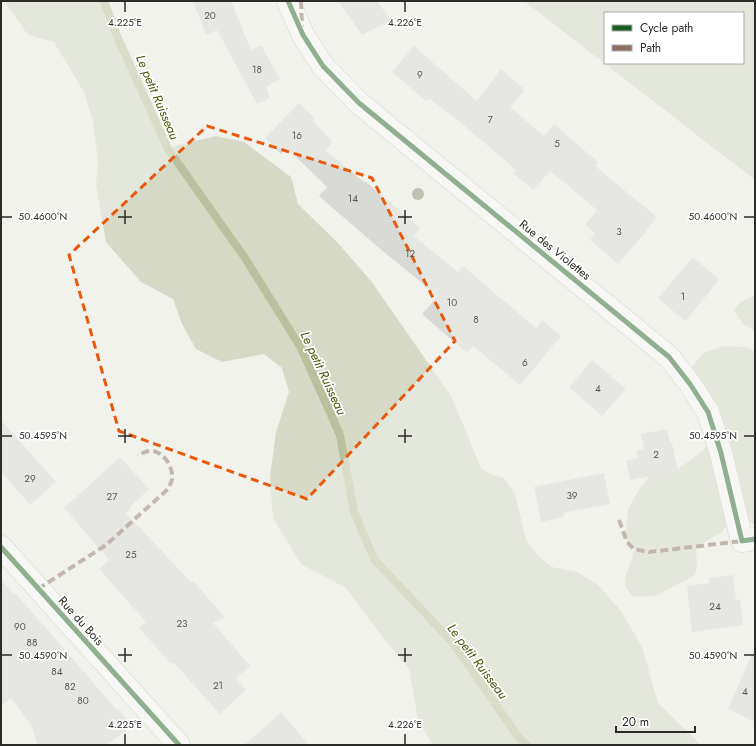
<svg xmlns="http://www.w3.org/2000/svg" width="756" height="746" font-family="Jost,sans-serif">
<rect width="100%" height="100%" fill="#f1f2ec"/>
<path fill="#d6d9c6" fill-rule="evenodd" d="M 5,1 L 104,1 L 117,36 L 167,148 L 216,136 L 244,142 L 291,177 L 298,204 L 338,243 L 371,281 L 451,396 L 481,468 L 490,474 L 504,478 L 515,494 L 526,540 L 539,557 L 552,567 L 577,572 L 598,585 L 620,610 L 642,647 L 658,703 L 701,745 L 433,745 L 418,720 L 409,669 L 381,635 L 346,588 L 301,564 L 273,518 L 270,477 L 276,432 L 289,392 L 282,368 L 264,354 L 222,362 L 196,349 L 182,324 L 173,299 L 141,282 L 106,242 L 96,185 L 98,160 L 93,122 L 84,92 L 54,42 L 28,35 L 7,5 Z
M 524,1 L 755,1 L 755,180 ZM 605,13 L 743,13 L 743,63 L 605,63 Z
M 755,296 L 755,331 L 742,323 L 734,310 C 739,302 746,298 755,296 Z
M 724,346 L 747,347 L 755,352 L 755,525 L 736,514 L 722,532 L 696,547 L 697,567 L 695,575 L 656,596 L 634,597 L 625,587 L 626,574 L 632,560 L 634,549 L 627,542 L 625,536 L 628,510 L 634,498 L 640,488 L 651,475 L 674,472 L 700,453 L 716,436 L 690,384 L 692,367 L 703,353 Z"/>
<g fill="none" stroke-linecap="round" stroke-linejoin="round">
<path stroke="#bac09e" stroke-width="8" d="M 104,1 L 117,36 L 168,149 L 245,258 L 301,348 L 340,435 L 354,512 L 374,559 L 453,643 L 519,738 L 527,745"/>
</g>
<path fill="#d9dad5" d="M 193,1 L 231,1 L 251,50 L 261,45 L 280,79 L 266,87 L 270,98 L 257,104 L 217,30 L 206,35 Z
M 338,1 L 377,1 L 391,20 L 362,35 Z
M 414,46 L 477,101 L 501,69 L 525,90 L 510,107 L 544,136 L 554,124 L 598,162 L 595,166 L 657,217 L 645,233 L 618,264 L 590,240 L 595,233 L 585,225 L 597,210 L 550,171 L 533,190 L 513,173 L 516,170 L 461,123 L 429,98 L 426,101 L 392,72 Z
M 299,103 L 315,118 L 313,121 L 333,142 L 325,150 L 364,182 L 365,181 L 420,228 L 414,236 L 458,272 L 463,266 L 536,328 L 542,320 L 561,336 L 520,385 L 473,346 L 467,353 L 422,314 L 438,296 L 379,248 L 319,196 L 327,187 L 287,148 L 281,154 L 265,138 Z
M 693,257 L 719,279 L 708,294 L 685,321 L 658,298 Z
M 592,360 L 626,389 L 602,416 L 569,387 Z
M 1,420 L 56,482 L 30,505 L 1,472 Z
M 667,429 L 670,443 L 672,443 L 678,471 L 630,480 L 626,461 L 638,458 L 637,450 L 644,449 L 641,434 Z
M 120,457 L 149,489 L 130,507 L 131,508 L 126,513 L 191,582 L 193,581 L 225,617 L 213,623 L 250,666 L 236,678 L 246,690 L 220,714 L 173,662 L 171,664 L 139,628 L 146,622 L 99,569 L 109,560 L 64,508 Z
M 604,473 L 610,504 L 563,513 L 564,517 L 541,522 L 534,487 Z
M 733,575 L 736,600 L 740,599 L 743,625 L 692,632 L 687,586 L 709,583 L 709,578 Z
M 1,579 L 14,594 L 15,593 L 53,636 L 104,695 L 117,710 L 118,709 L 133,726 L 107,745 L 37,745 L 32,726 L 11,698 L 1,706 Z
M 755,647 L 755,722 L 728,709 Z
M 281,712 L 309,745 L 244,745 L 265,727 Z"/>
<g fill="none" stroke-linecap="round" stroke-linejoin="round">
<defs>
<path id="minor" d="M 288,1 L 303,35 L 323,66 L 359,103 L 669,357 L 690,384 L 708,412 L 721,453 L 742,541 L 755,539
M 1,547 L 179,745"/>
</defs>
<use href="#minor" stroke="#cecfca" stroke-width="24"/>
<use href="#minor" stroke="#fdfdfc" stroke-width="22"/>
<path stroke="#8d6e63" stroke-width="4" stroke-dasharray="8 4" stroke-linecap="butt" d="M 301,1 L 302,27
M 619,520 L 627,542 L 634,549 L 649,552 L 742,541
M 38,589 L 106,545 L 168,489 C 169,486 171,483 172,480 C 174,469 165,453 153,451 C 147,450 142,453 138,456"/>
<defs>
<path id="cycleway" d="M 288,1 L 303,35 L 323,66 L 359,103 L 669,357 L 690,384 L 708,412 L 721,453 L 742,541 L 755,539
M 1,547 L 179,745"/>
</defs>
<use href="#cycleway" stroke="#fff" stroke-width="8"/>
<use href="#cycleway" stroke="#1b5e20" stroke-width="5"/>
</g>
<circle fill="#858770" cx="418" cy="194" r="6"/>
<path d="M0 0H756V746H0ZM 207,126 L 372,178 L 455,341 L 307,499 L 119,431 L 69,255 Z" fill="#f1f2ec" fill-opacity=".55" fill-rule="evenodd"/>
<path fill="none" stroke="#e8590c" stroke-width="3" stroke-dasharray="8 5" stroke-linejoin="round" d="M 207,126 L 372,178 L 455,341 L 307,499 L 119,431 L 69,255 Z"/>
<path fill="none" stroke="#2b2c27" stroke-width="1.5" d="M 125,2 L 125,12M 405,2 L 405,12M 125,210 L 125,224M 405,210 L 405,224M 2,217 L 12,217M 118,217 L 132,217M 398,217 L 412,217M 744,217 L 754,217M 125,429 L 125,443M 405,429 L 405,443M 2,436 L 12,436M 118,436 L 132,436M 398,436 L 412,436M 744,436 L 754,436M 125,648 L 125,662M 405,648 L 405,662M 2,655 L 12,655M 118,655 L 132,655M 398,655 L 412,655M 744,655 L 754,655M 125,734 L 125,744M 405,734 L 405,744"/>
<g text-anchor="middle" stroke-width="3.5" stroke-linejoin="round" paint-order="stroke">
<g font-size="10" fill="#585854">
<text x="210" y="19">20</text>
<text x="257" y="73">18</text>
<text x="420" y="78">9</text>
<text x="490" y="123">7</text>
<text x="297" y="139">16</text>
<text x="557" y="147">5</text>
<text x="353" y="202">14</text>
<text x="619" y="235">3</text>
<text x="410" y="257">12</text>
<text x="683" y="300">1</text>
<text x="452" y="306">10</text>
<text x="476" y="323">8</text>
<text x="525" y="366">6</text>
<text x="598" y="392">4</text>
<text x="656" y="458">2</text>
<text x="30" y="482">29</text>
<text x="572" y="499">39</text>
<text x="112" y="500">27</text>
<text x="131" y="558">25</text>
<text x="715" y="610">24</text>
<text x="182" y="627">23</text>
<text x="20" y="630">90</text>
<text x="32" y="646">88</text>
<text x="57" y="675">84</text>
<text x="218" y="689">21</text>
<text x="70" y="690">82</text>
<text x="745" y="695">4</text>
<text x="83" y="704">80</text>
</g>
<g font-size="12" fill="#2b2c27" stroke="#fff">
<text transform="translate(555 250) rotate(39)" y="4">Rue des Violettes</text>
<text transform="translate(81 621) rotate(48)" y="4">Rue du Bois</text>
</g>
<g font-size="13" font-style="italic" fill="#50570c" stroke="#fff">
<text transform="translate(158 97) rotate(67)" y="5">Le petit Ruisseau</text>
<text transform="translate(324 373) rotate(65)" y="5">Le petit Ruisseau</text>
<text transform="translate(478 661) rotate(53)" y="5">Le petit Ruisseau</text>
</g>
</g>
<g font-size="10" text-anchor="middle" fill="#2b2c27" stroke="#fff" stroke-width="3.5" stroke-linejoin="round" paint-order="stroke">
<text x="125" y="26">4.225°E</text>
<text x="405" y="26">4.226°E</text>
<text x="43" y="220">50.4600°N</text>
<text x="713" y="220">50.4600°N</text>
<text x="43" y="439">50.4595°N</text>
<text x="713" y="439">50.4595°N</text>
<text x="43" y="659">50.4590°N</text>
<text x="713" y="659">50.4590°N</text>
<text x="125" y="728">4.225°E</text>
<text x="405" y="728">4.226°E</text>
</g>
<rect width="756" height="746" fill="none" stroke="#2b2c27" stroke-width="4"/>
<rect x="604" y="12" width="140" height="52" fill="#ffffff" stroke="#aaaba9"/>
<rect x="612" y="25" width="20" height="6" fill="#1b5e20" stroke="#aaaba9"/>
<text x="640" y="32" font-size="12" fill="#2b2c27">Cycle path</text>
<rect x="612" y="45" width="20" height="6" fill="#8d6e63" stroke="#aaaba9"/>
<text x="640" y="52" font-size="12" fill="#2b2c27">Path</text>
<path d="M616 726v6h79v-6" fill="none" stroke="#2b2c27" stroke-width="2"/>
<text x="622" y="726" font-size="12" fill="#2b2c27" stroke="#ffffff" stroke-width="3" paint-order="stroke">20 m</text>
</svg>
